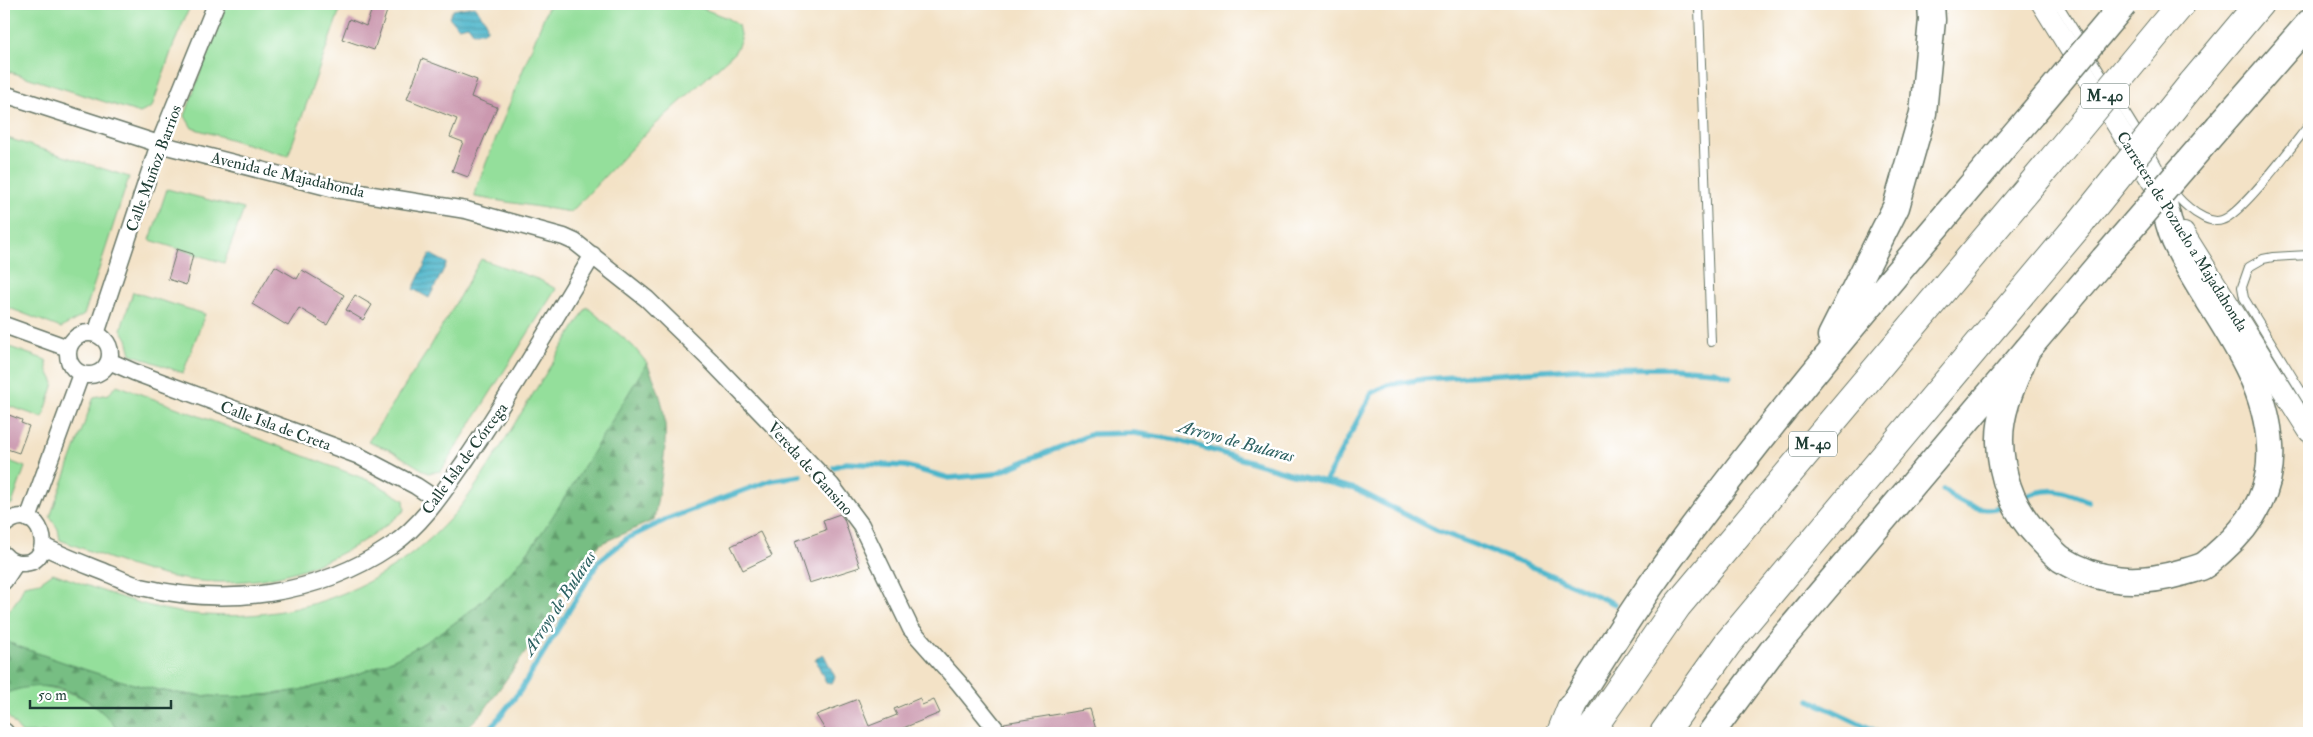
<svg xmlns="http://www.w3.org/2000/svg" width="2313" height="737" font-family="'IM FELL Double Pica',serif">
<defs>
<pattern id="forest-firs" width="22" height="20" patternUnits="userSpaceOnUse" patternTransform="scale(1.25)"><rect width="22" height="20" fill="#77be83"/><path d="M5 1l3.5 6h-7zM16 11l3.5 6h-7z" fill="#619c6c"/></pattern>
<pattern id="water-rules" width="6" height="5" patternUnits="userSpaceOnUse" patternTransform="scale(1.25)"><rect width="6" height="5" fill="#4cb5ca"/><path d="M0 2.5h6" fill="none" stroke="#3f94a5"/></pattern>
</defs>
<rect width="100%" height="100%" fill="#fff"/>
<filter id="ink" filterUnits="userSpaceOnUse"><feTurbulence type="fractalNoise" baseFrequency=".02" numOctaves="2"/><feDisplacementMap in="SourceGraphic" scale="10" xChannelSelector="R" yChannelSelector="G"/><feConvolveMatrix kernelMatrix="1 2 1 2 8 2 1 2 1" color-interpolation-filters="sRGB"/></filter>
<filter id="wash" filterUnits="userSpaceOnUse"><feTurbulence type="fractalNoise" baseFrequency=".0096" numOctaves="4" result="noise"/><feDisplacementMap in="SourceGraphic" scale="20" xChannelSelector="R" yChannelSelector="G"/><feGaussianBlur stdDeviation="1.12" result="paint"/><feColorMatrix in="noise" values="0 0 0 0 0 0 0 0 0 0 0 0 0 0 0 0 0 1.4 0 .05"/><feComposite in="paint" operator="in"/></filter>
<g filter="url(#wash)">
<rect width="100%" height="100%" fill="#f3e2c6"/>
<path fill="#94df9b" stroke="#5a8e68" d="M 4,4 L 191,4 L 173,46 L 152,107 L 140,113 L 4,70 Z
M 227,4 L 342,4 L 288,156 L 192,128 L 185,116 L 208,50 Z
M 549,4 L 691,4 L 727,18 L 738,25 L 741,39 L 735,52 L 643,136 L 571,212 L 475,197 L 475,191 Z
M 4,137 L 129,177 L 84,315 L 61,328 L 4,306 Z
M 167,189 L 244,209 L 224,263 L 150,240 Z
M 481,259 L 540,280 L 556,289 L 441,471 L 428,473 L 390,450 L 368,442 L 429,349 Z
M 133,292 L 205,314 L 183,373 L 131,354 L 127,339 L 121,329 Z
M 587,307 L 633,346 L 647,363 C 607,428 567,504 519,563 C 428,671 277,720 141,686 C 105,677 71,665 37,653 C 27,649 13,646 4,639 L 4,618 L 19,597 L 24,585 L 40,582 L 53,573 C 94,588 136,605 179,612 C 283,628 388,592 457,511 C 479,484 497,453 515,423 C 539,384 563,346 587,307 Z
M 4,345 L 46,360 L 48,371 L 54,383 L 43,418 L 4,404 Z
M 117,385 L 373,482 L 404,500 L 405,510 C 339,567 259,594 172,577 C 133,569 96,553 60,540 L 58,529 L 50,517 L 94,397 L 109,394 Z
M 4,459 L 25,467 L 12,504 L 4,506 Z
M 38,686 C 75,690 98,702 120,733 L 22,733 L 4,712 L 4,694 L 20,687 Z"/>
<path fill="url(#forest-firs)" stroke="#4b7e5c" d="M 647,363 C 655,381 664,403 665,423 C 667,455 659,488 654,520 L 602,543 L 579,563 L 559,595 L 546,628 L 530,646 L 483,712 L 462,733 L 120,733 C 92,693 51,675 4,694 L 4,639 C 13,646 27,649 37,653 C 71,665 105,677 141,686 C 277,720 428,671 519,563 C 542,535 561,503 580,473 C 602,436 625,400 647,363 Z"/>
<path fill="url(#water-rules)" stroke="#36797f" d="M 474,6 L 486,21 L 487,29 L 483,32 L 473,32 L 468,25 L 458,27 L 449,17 L 453,10 Z
M 430,254 L 447,263 L 429,298 L 413,289 Z
M 824,655 L 835,677 L 832,683 L 826,682 L 815,659 Z"/>
<g fill="none" stroke-linecap="round" stroke-linejoin="round">
<path stroke="#4cb5ca" stroke-width="5.5" d="M 834,467 L 846,463 L 905,466 L 949,478 L 994,474 L 1092,434 L 1134,433 L 1178,440 L 1289,473 L 1355,489 L 1436,530 L 1537,569 L 1615,604
M 1325,482 L 1372,393 L 1388,385 L 1424,379 L 1575,369 L 1672,368 L 1714,371 L 1730,376
M 1943,490 C 1960,502 1981,515 2002,506
M 2024,497 C 2051,486 2061,490 2088,501
M 1810,700 L 1880,733
M 487,733 L 520,691 L 599,561 L 628,538 L 667,519 L 772,480 L 801,476"/>
</g>
<g id="blocks">
<path fill="#cb98af" d="M 373,6 L 387,11 L 374,50 L 342,39 L 349,19 L 366,26 Z
M 422,59 L 477,80 L 471,97 L 497,107 L 468,177 L 452,171 L 463,142 L 450,137 L 457,119 L 407,99 Z
M 177,249 L 193,254 L 186,285 L 168,279 Z
M 275,266 L 297,279 L 302,270 L 344,295 L 327,325 L 299,308 L 288,326 L 252,304 Z
M 355,295 L 372,305 L 363,320 L 346,310 Z
M 9,415 L 22,420 L 21,423 L 29,426 L 19,453 L 4,448 L 4,429 Z
M 840,514 L 844,519 L 860,567 L 809,583 L 795,541 L 826,530 L 823,520 Z
M 760,532 L 772,556 L 743,570 L 731,546 Z
M 920,698 L 922,705 L 934,700 L 940,713 L 891,733 L 827,733 L 816,715 L 858,699 L 869,726 L 897,715 L 894,709 Z
M 1090,709 L 1097,733 L 1009,733 L 1004,723 Z"/>
</g>
</g>
<g filter="url(#ink)">
<use href="#blocks" fill-opacity="0" stroke="#697767" stroke-width="1"/>
<g fill="none" stroke-linecap="round" stroke-linejoin="round">
<defs>
<path id="service" d="M 2058,4 L 2141,138
M 1699,8 L 1711,342
M 2147,147 C 2159,167 2170,193 2188,207 C 2196,214 2211,224 2222,220 C 2242,214 2293,145 2309,125
M 2309,255 L 2273,257 L 2263,259 L 2249,267 L 2242,287 L 2244,298 L 2309,404"/>
<path id="minor" d="M 4,94 L 159,144 L 335,189 L 466,210 L 564,237 L 575,242 L 647,299 L 711,361 L 831,485 L 861,525 L 911,629 L 959,683 L 999,733
M 4,325 L 68,348
M68 354a21 21 0 1 1 42 0a21 21 0 1 1-42 0Z
M 96,334 L 159,144 L 216,4
M 109,361 L 134,372 L 357,455 L 416,486 L 437,500
M 28,519 L 81,374
M 4,525 C 40,494 61,564 21,563 C 14,563 8,560 4,555
M 43,546 C 65,557 87,565 109,574 C 119,578 130,584 141,587 C 226,607 317,596 391,546 C 422,525 444,491 465,461 C 511,394 551,324 593,255
M 4,581 L 16,563
M 4,731 L 6,733"/>
<path id="tertiary" d="M 2042,4 L 2167,206
M 2184,233 L 2309,432"/>
<path id="trunk" d="M 2219,126 L 2309,23
M 1831,336 L 1896,207 L 1923,113 L 1932,20 L 1931,4
M 2027,350 C 2015,379 1999,410 2000,442 C 2001,478 2014,511 2038,536 C 2045,543 2053,553 2061,559 C 2099,583 2138,585 2180,573 C 2187,571 2197,569 2203,566 C 2210,562 2216,555 2222,550 C 2253,523 2273,488 2270,446 C 2266,367 2207,309 2175,241 C 2169,227 2166,213 2163,198
M 1571,708 C 1597,667 1623,625 1651,585 C 1767,421 1901,269 2031,115
M 1711,733 L 1772,651 L 2104,259"/>
<path id="motorway" d="M 2161,28 L 2181,4
M 2192,84 L 2259,4
M 1561,733 L 1571,708
M 1589,733 L 1677,606 L 2048,165
M 1664,733 L 1728,643 L 2082,221"/>
</defs>
<use href="#service" stroke="#697767" stroke-width="10"/>
<use href="#minor" stroke="#697767" stroke-width="19"/>
<use href="#tertiary" stroke="#697767" stroke-width="22"/>
<use href="#trunk" stroke="#697767" stroke-width="29"/>
<use href="#motorway" stroke="#697767" stroke-width="30"/>
<use href="#service" stroke="#fff" stroke-width="8"/>
<use href="#minor" stroke="#fff" stroke-width="16"/>
<use href="#tertiary" stroke="#fff" stroke-width="20"/>
<use href="#trunk" stroke="#fff" stroke-width="26"/>
<use href="#motorway" stroke="#fff" stroke-width="28"/>
<defs>
<path id="trunk-bridge" d="M 2031,115 L 2124,4
M 2104,259 L 2219,126"/>
<path id="motorway-bridge" d="M 2048,165 L 2161,28
M 2082,221 L 2192,84"/>
</defs>
<use href="#trunk-bridge" stroke="#697767" stroke-width="29" stroke-linecap="butt"/>
<use href="#motorway-bridge" stroke="#697767" stroke-width="30" stroke-linecap="butt"/>
<use href="#trunk-bridge" stroke="#fff" stroke-width="26"/>
<use href="#motorway-bridge" stroke="#fff" stroke-width="28"/>
</g>
</g>
<g text-anchor="middle" stroke-width="5" stroke-linejoin="round" paint-order="stroke">
<g fill="#fff" stroke="#627771" stroke-width="1">
<rect x="2081" y="83.5" width="48" height="25" rx="4"/>
<rect x="1789" y="431.5" width="48" height="25" rx="4"/>
</g>
<g font-size="15" font-weight="bold" fill="#1f3d34">
<text x="2105" y="101">M-40</text>
<text x="1813" y="449">M-40</text>
</g>
<g font-size="16" fill="#1f3d34" stroke="#fff">
<text transform="translate(153 168) rotate(-70)" y="6">Calle Muñoz Barrios</text>
<text transform="translate(288 174) rotate(13)" y="6">Avenida de Majadahonda</text>
<text transform="translate(2183 231) rotate(58)" y="6">Carretera de Pozuelo a Majadahonda</text>
<text transform="translate(276 425) rotate(20)" y="6">Calle Isla de Creta</text>
<text transform="translate(464 458) rotate(-54)" y="6">Calle Isla de Córcega</text>
<text transform="translate(811 468) rotate(48)" y="6">Vereda de Gansino</text>
</g>
<g font-size="18" font-style="italic" fill="#2c6161" stroke="#fff">
<text transform="translate(1236 441) rotate(15)" y="6">Arroyo de Bularas</text>
<text transform="translate(559 603) rotate(-57)" y="6">Arroyo de Bularas</text>
</g>
</g>
<rect width="2313" height="737" fill="none" stroke="#fff" stroke-width="20"/>
<path d="M30 700v8h141v-8" fill="none" stroke="#1f3d34" stroke-width="2.5"/>
<text x="38" y="700" font-size="15" fill="#1f3d34" stroke="#ffffff" stroke-width="4" paint-order="stroke">50 m</text>
</svg>
